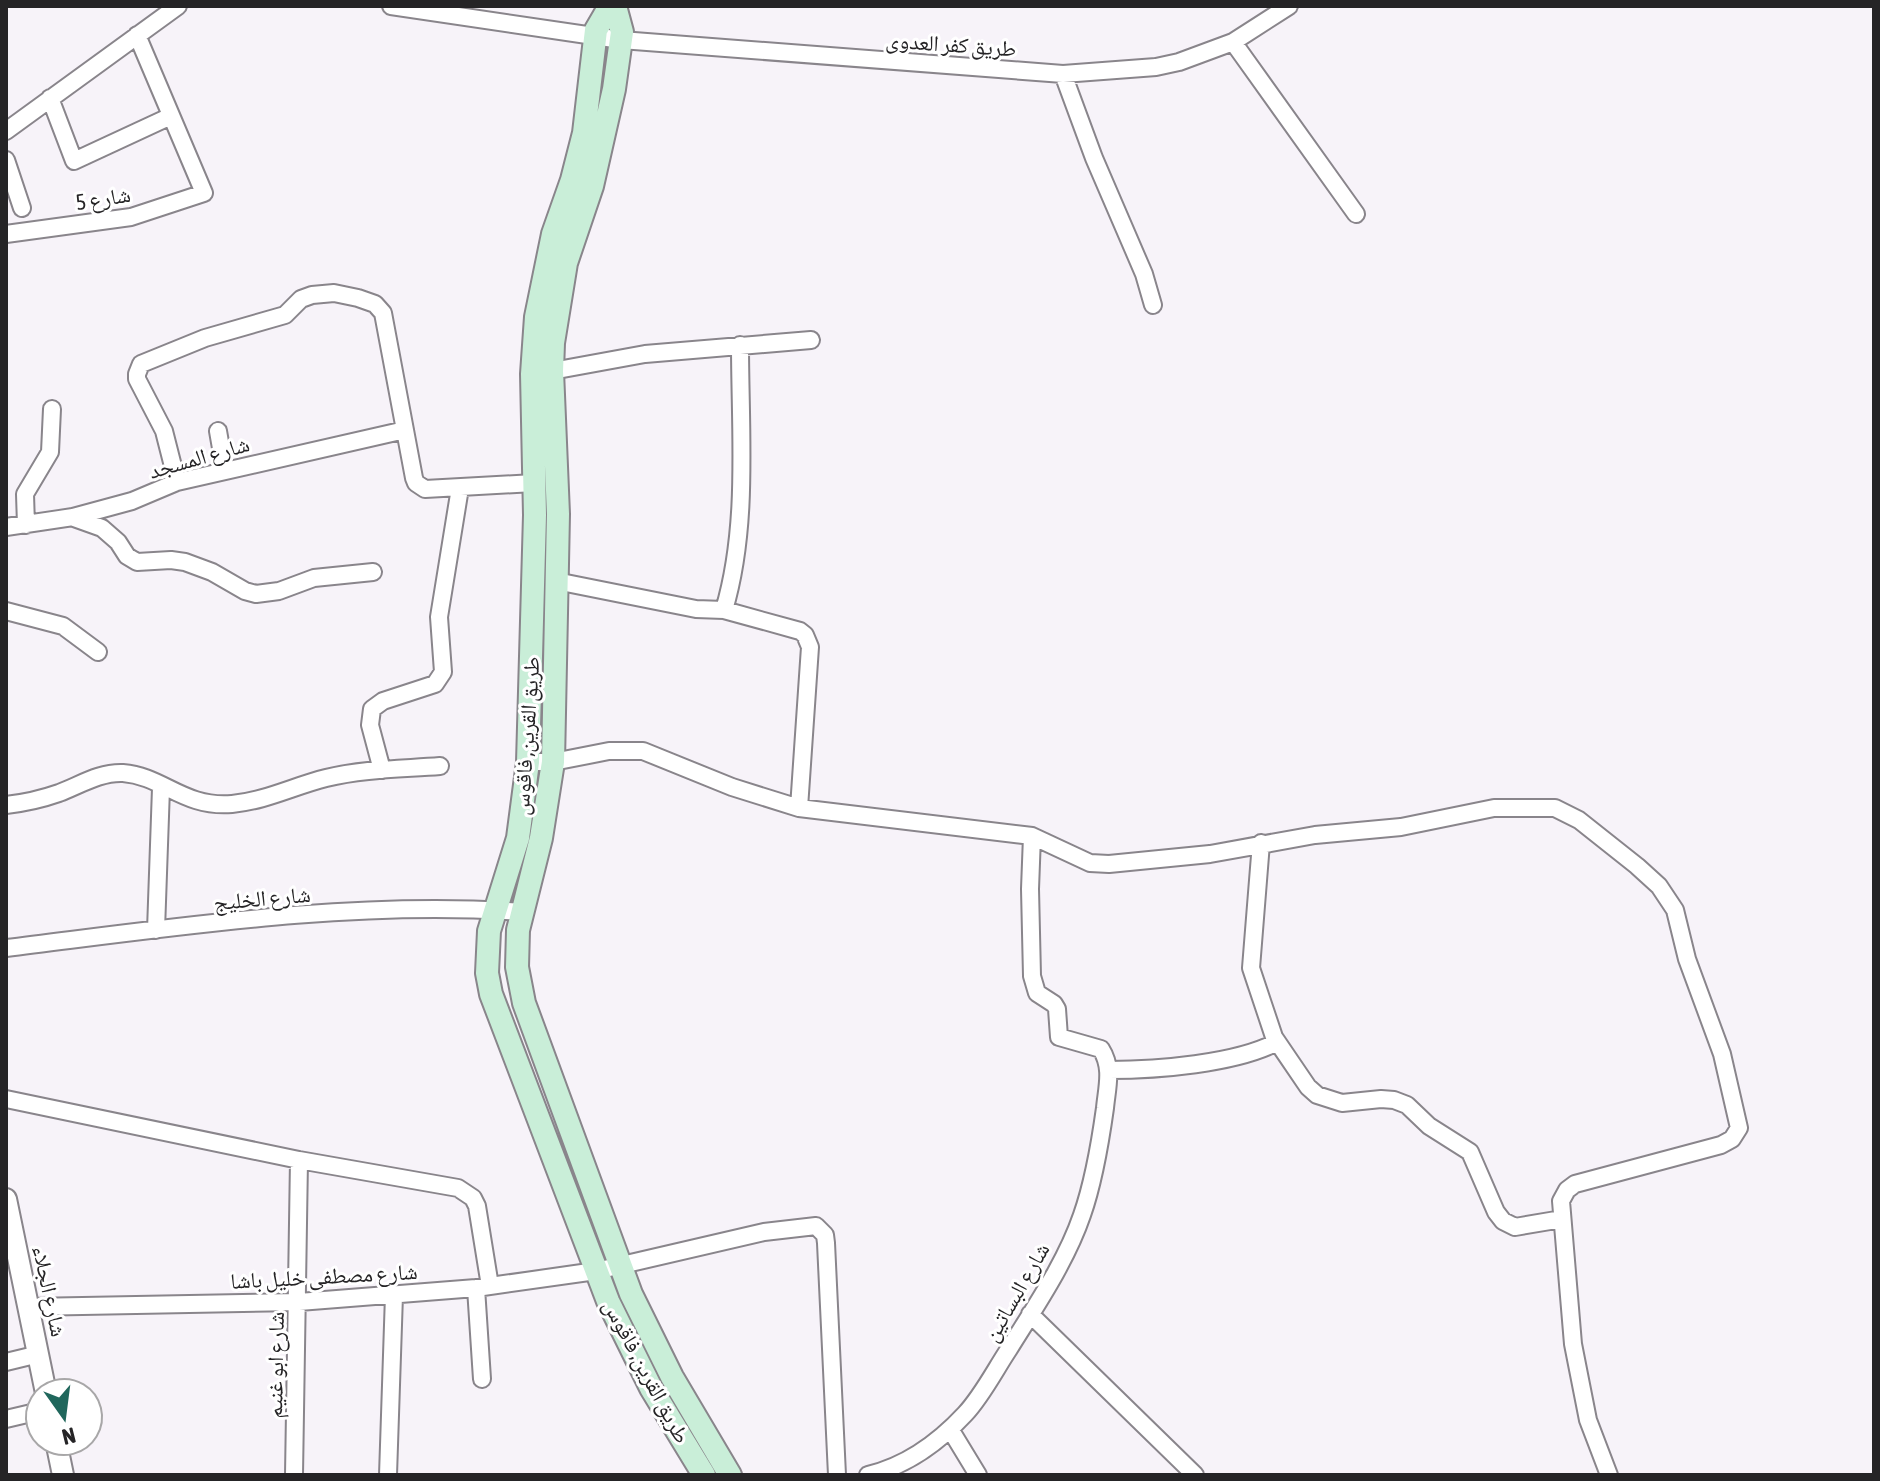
<svg xmlns="http://www.w3.org/2000/svg" width="1880" height="1481" font-family="'Asap Condensed','Noto Naskh Arabic',sans-serif">
<rect width="100%" height="100%" fill="#f7f3f9"/>
<g fill="none" stroke-linecap="round" stroke-linejoin="round">
<defs>
<path id="minor" d="M 391,6 L 621,40 L 1063,74 L 1156,67 L 1179,62 L 1233,42 L 1289,6
M 1233,42 L 1356,214
M 1063,74 L 1094,158 L 1144,274 L 1153,305
M 50,98 L 74,161 L 171,116
M 6,131 L 178,6
M 6,160 L 22,208
M 6,234 L 131,217 L 204,193 L 137,35
M 552,371 L 645,354 L 811,340
M 218,431 L 225,471
M 177,482 L 164,431 L 137,379 L 137,374 L 141,364 L 205,338 L 285,315 L 301,299 L 312,295 L 334,293 L 358,298 L 375,304 L 383,313 L 414,478 L 416,483 L 425,489 L 534,483
M 74,518 L 102,528 L 118,542 L 127,556 L 137,562 L 171,560 L 185,562 L 212,572 L 245,591 L 256,594 L 279,591 L 314,578 L 373,572
M 26,525 L 25,494 L 50,452 L 52,409
M 6,527 L 73,517 L 132,501 L 177,482 L 405,430
M 556,581 L 696,609 L 724,610 L 800,631 L 805,635 L 810,647 L 799,808
M 724,610 C 749,526 740,432 740,345
M 6,611 L 63,626 L 98,652
M 528,762 L 553,762 L 609,751 L 643,751 L 732,787 L 799,808 L 1032,836 L 1090,863 L 1109,864 L 1210,854 L 1315,835 L 1401,827 L 1494,808 L 1555,808 L 1579,820 L 1637,866 L 1659,886 L 1675,910 L 1687,959 L 1722,1054 L 1739,1128 L 1732,1139 L 1721,1145 L 1575,1184 L 1567,1190 L 1561,1201 L 1573,1344 L 1588,1420 L 1609,1475
M 382,770 L 370,725 L 372,709 L 383,701 L 435,684 L 443,672 L 439,617 L 460,488
M 6,805 C 24,803 42,799 59,793 C 80,785 100,772 123,773 C 163,776 183,808 232,804 C 265,801 294,786 326,778 C 363,769 402,769 440,766
M 1261,843 L 1251,968 L 1274,1037 L 1308,1087 L 1317,1095 L 1342,1103 L 1381,1099 L 1394,1100 L 1407,1105 L 1429,1126 L 1470,1152 L 1496,1212 L 1503,1221 L 1515,1227 L 1562,1219
M 156,930 L 161,788
M 6,948 C 177,927 351,900 523,912
M 1109,1070 C 1156,1070 1236,1064 1277,1042
M 6,1099 L 299,1160 L 458,1188 L 473,1198 L 477,1206 L 490,1286
M 476,1288 L 482,1379
M 29,1307 L 299,1302 L 476,1288 L 596,1271 L 764,1232 L 816,1226 L 825,1235 L 826,1243 L 837,1475
M 1030,1314 L 1195,1475
M 6,1362 L 39,1354
M 6,1419 L 40,1411
M 950,1429 L 978,1475
M 294,1475 L 299,1160
M 388,1475 L 394,1295
M 868,1475 C 906,1466 938,1443 965,1414 C 982,1396 995,1370 1009,1349 C 1035,1307 1066,1262 1082,1215 C 1094,1181 1100,1144 1105,1108 C 1107,1087 1113,1068 1101,1049 L 1059,1037 L 1057,1009 L 1054,1004 L 1037,993 L 1032,976 L 1030,889 L 1032,836"/>
<path id="tertiary" d="M 6,1199 L 46,1393
M 56,1441 L 63,1475"/>
<path id="secondary" d="M 610,6 L 596,30 L 584,133 L 572,180 L 553,234 L 536,317 L 532,374 L 535,515 L 528,762 L 518,838 L 489,931 L 487,973 L 491,994 L 608,1301 L 651,1388 L 704,1475
M 615,6 L 622,32 L 614,89 L 592,186 L 566,263 L 553,343 L 552,371 L 558,514 L 553,762 L 541,838 L 518,930 L 517,967 L 524,1003 L 631,1294 L 672,1377 L 730,1475"/>
</defs>
<use href="#minor" stroke="#89858b" stroke-width="20"/>
<use href="#tertiary" stroke="#89858b" stroke-width="24"/>
<use href="#secondary" stroke="#89858b" stroke-width="26"/>
<use href="#minor" stroke="#fff" stroke-width="16"/>
<use href="#tertiary" stroke="#fff" stroke-width="20"/>
<use href="#secondary" stroke="#c9eed8" stroke-width="22"/>
</g>
<g text-anchor="middle" stroke-width="6" stroke-linejoin="round" paint-order="stroke">
<g font-size="22" fill="#252426" stroke="#fff">
<text transform="translate(951 44) rotate(4)" y="8">طريق كفر العدوى</text>
<text transform="translate(103 198) rotate(-9)" y="8">شارع 5</text>
<text transform="translate(199 457) rotate(-16)" y="8">شارع المسجد</text>
<text transform="translate(526 736) rotate(-86)" y="8">طريق القرين, فاقوس</text>
<text transform="translate(262 898) rotate(-5)" y="8">شارع الخليج</text>
<text transform="translate(324 1276) rotate(-3)" y="8">شارع مصطفى خليل باشا</text>
<text transform="translate(50 1291) rotate(78)" y="8">شارع الجلاء</text>
<text transform="translate(1016 1292) rotate(-60)" y="8">شارع البساتين</text>
<text transform="translate(275 1365) rotate(-89)" y="8">شارع ابو غنيم</text>
<text transform="translate(647 1371) rotate(62)" y="8">طريق القرين, فاقوس</text>
</g>
</g>
<rect width="1880" height="1481" fill="none" stroke="#252426" stroke-width="16"/>
<g transform="translate(64 1417) rotate(166)"><circle r="38" fill="#ffffff" stroke="#a8a7a8" stroke-width="2"/>
<path d="M0-6L14 30L0 20L-14 30Z" fill="#20675c"/>
<text y="-12" font-size="22" font-weight="bold" text-anchor="middle" fill="#252426">N</text>
</g>
</svg>
